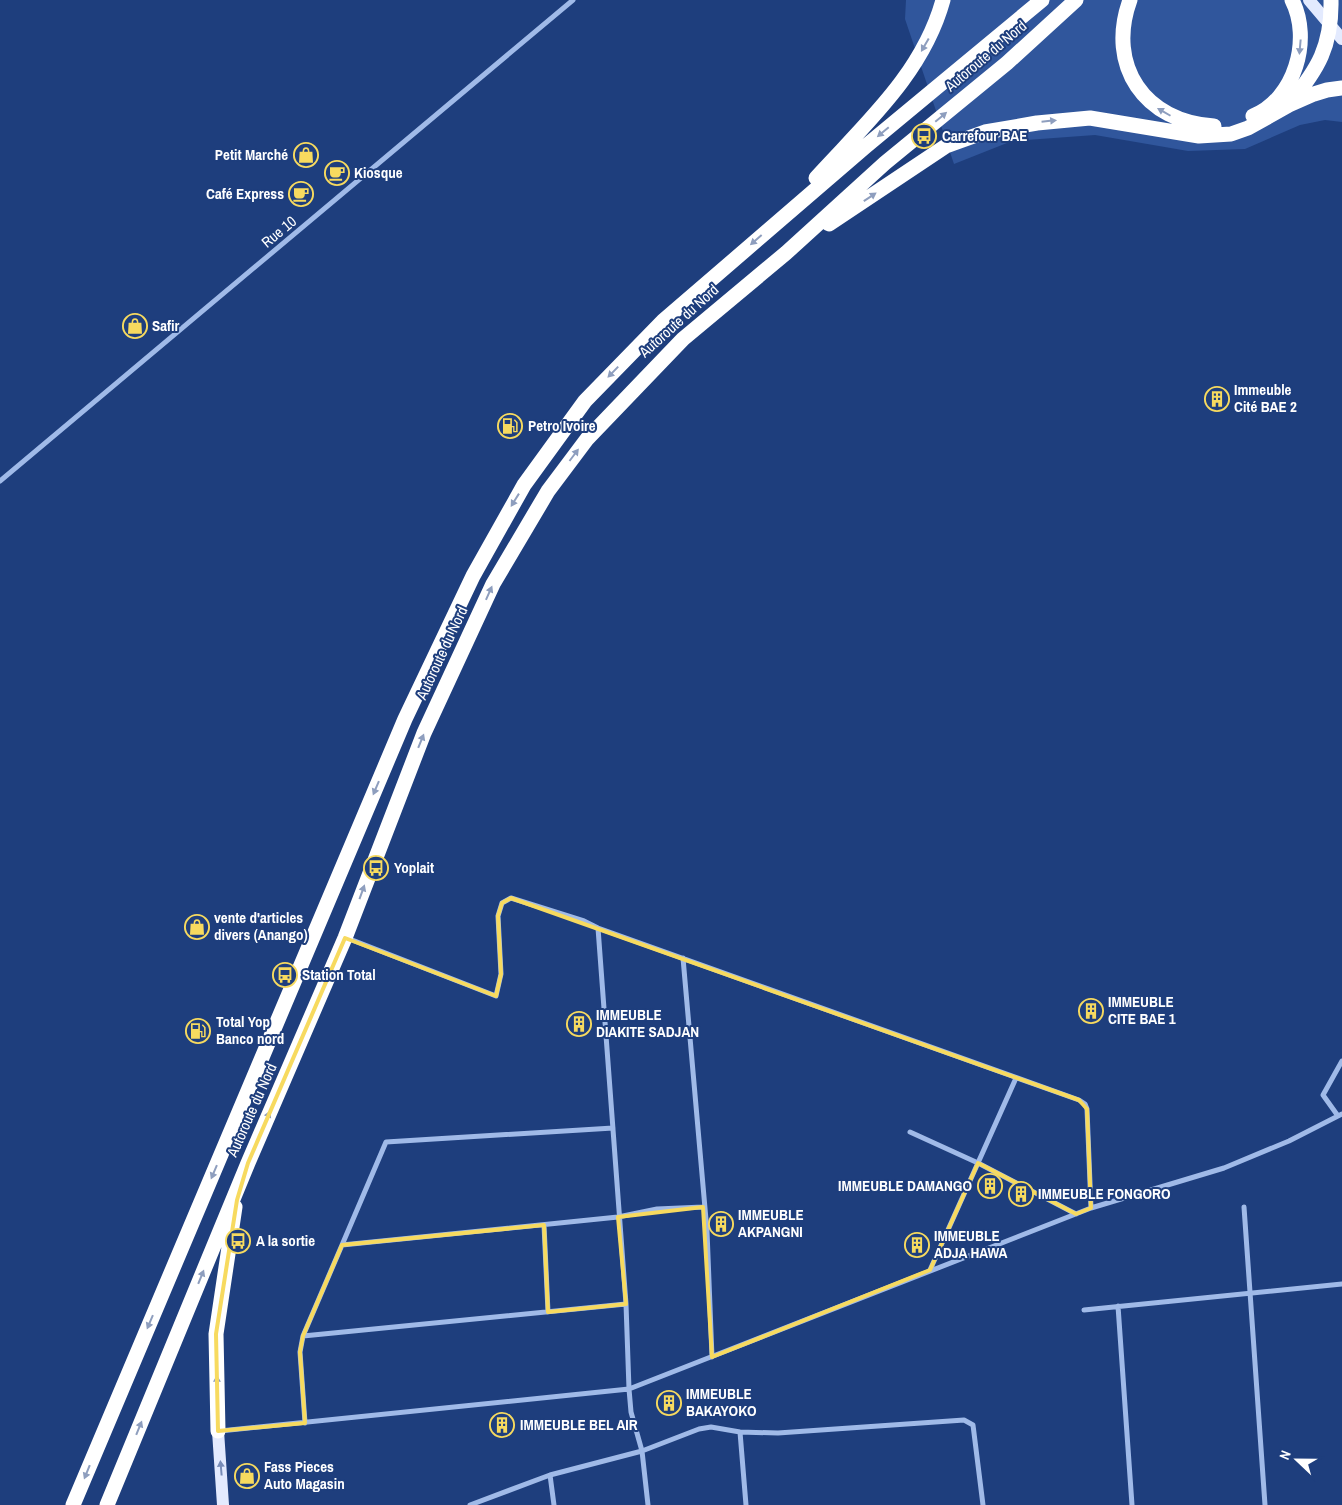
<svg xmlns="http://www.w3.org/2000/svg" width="1342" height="1505" font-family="'Archivo Narrow',sans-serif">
<rect width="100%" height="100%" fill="#1e3e7d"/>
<path fill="#30569c" d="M 906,0 L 1342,0 L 1342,122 L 1325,120 L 1300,125 L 1245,149 L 1188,151 L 1095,135 L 1012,141 L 954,164 L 905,19 Z"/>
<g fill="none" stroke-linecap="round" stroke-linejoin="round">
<path stroke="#a0bae8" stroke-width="5" d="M 0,481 L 573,0
M 347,938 L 496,996 L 501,974 L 498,916 L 502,903 L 511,898 L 584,921 L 598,928 L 1079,1100 L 1085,1104 L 1087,1109 L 1091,1208
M 683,958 L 707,1231 L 712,1357
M 1338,1116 L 1323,1095 L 1342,1061
M 613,1128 L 386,1142 L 342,1245 L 618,1217 L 657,1209 L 703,1207
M 910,1132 L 978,1163 L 1076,1214
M 1244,1207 L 1265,1505
M 544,1225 L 548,1312
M 930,1270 L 1016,1078
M 626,1304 L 629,1389 L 1091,1208 L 1224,1168 L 1289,1141 L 1342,1114
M 1118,1306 L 1132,1505
M 1084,1310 L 1342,1284
M 303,1336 L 626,1304 L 598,928
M 305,1423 L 300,1352 L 303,1336 L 342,1245
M 220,1431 L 629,1389 L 631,1412 L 642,1451 L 648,1505
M 740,1432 L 746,1505
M 550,1475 L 554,1505
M 470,1505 L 550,1475 L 642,1451 L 699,1429 L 711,1427 L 740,1432 L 778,1433 L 964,1420 L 973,1425 L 983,1505"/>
<path stroke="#e3eafe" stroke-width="12" d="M 1309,0 L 1342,39
M 218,1431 L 223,1505"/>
<path stroke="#fff" stroke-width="15" d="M 1130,0 C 1106,66 1145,122 1214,126
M 1290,103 C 1318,69 1332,46 1331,0
M 1253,116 C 1295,99 1312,39 1292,0
M 816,178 C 866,123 923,73 943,0
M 829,224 L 946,146 L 985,132 L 1037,123 L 1090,118 L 1199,136 L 1231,134 L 1248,128 L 1289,105 L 1314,94 L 1327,90 L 1342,88
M 218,1431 L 216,1334 L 235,1207
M 73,1505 L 405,719 L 473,576 L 524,485 L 585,401 L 663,321 L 866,146 L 1042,0
M 107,1505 L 248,1163 L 345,938 L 424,733 L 493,584 L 548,491 L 587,439 L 683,339 L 786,253 L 885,163 L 1007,63 L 1076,0"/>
</g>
<defs><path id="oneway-solid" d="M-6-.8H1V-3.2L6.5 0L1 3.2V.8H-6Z" transform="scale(1.25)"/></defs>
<g fill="#8e9ebe">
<use href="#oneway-solid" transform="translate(925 45) rotate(120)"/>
<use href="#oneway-solid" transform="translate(1300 47) rotate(95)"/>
<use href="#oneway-solid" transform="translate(1164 112) rotate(-150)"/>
<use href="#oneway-solid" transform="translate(941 117) rotate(-40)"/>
<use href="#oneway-solid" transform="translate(1049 121) rotate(-6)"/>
<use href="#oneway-solid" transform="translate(883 132) rotate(140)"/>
<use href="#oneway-solid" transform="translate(870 197) rotate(-34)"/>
<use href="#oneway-solid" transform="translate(756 240) rotate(139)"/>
<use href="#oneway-solid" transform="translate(613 372) rotate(134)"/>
<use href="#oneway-solid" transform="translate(574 455) rotate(-53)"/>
<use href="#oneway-solid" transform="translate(515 500) rotate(122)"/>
<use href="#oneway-solid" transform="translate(489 593) rotate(-66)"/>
<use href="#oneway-solid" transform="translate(421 741) rotate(-68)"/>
<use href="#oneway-solid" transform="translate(376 788) rotate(113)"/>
<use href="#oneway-solid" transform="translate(362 892) rotate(-70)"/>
<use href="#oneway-solid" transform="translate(267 1118) rotate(-66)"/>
<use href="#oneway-solid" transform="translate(214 1172) rotate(113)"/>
<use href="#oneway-solid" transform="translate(201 1277) rotate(-68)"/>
<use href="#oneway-solid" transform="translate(150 1322) rotate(113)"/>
<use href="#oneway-solid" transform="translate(217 1383) rotate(-91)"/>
<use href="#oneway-solid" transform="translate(139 1428) rotate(-68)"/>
<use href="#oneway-solid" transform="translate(87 1472) rotate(112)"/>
</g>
<use fill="#778bb7" href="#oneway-solid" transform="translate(221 1468) rotate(-95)"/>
<path fill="none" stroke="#f7da5f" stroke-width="4" stroke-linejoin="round" d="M 511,898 L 1079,1100 L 1087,1109 L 1091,1208 L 1076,1214 L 978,1163 L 930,1270 L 712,1357 L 703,1207 L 618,1217 L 626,1304 L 548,1312 L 544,1225 L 342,1245 L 303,1336 L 300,1352 L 305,1423 L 218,1431 L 216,1334 L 237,1200 L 248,1163 L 345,938 L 496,996 L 501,974 L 498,916 L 502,903 Z"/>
<defs>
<symbol id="bus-ring" viewBox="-11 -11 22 22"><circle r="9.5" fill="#1e3e7d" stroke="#f7da5f" stroke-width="1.5"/><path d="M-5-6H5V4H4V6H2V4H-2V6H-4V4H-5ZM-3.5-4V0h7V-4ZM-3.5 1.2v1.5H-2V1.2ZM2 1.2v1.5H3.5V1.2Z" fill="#f7da5f"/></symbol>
<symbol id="shop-ring" viewBox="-11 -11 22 22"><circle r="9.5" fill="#1e3e7d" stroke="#f7da5f" stroke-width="1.5"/><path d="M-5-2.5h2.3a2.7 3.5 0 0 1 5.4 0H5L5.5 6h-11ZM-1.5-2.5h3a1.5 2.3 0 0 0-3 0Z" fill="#f7da5f"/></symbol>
<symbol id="cafe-ring" viewBox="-11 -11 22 22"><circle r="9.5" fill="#1e3e7d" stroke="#f7da5f" stroke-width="1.5"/><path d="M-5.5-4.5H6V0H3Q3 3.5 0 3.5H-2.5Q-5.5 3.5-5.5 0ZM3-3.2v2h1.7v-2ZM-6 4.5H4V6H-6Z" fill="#f7da5f"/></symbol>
<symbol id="building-ring" viewBox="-11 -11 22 22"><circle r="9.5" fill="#1e3e7d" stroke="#f7da5f" stroke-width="1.5"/><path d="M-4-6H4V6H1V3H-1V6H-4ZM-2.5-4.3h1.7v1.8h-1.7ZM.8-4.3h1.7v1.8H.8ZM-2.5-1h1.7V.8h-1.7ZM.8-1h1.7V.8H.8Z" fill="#f7da5f"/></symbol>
<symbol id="fuel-ring" viewBox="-11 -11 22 22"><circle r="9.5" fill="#1e3e7d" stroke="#f7da5f" stroke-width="1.5"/><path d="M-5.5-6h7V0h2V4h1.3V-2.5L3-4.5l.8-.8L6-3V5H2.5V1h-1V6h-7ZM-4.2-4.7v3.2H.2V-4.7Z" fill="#f7da5f"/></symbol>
</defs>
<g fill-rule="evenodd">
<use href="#bus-ring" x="910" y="122" width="28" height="28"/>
<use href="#shop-ring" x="292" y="141" width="28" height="28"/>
<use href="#cafe-ring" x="323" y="159" width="28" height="28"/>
<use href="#cafe-ring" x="287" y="180" width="28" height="28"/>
<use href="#shop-ring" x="121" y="312" width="28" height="28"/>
<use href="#building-ring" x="1203" y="385" width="28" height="28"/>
<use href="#fuel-ring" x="496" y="412" width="28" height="28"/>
<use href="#bus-ring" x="362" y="854" width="28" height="28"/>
<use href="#shop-ring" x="183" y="913" width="28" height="28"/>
<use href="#bus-ring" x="271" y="961" width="28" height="28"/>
<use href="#building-ring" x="1077" y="997" width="28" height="28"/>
<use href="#building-ring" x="565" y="1010" width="28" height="28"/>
<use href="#fuel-ring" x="184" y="1017" width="28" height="28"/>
<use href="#building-ring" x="976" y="1172" width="28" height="28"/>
<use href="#building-ring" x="1007" y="1180" width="28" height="28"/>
<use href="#building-ring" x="707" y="1210" width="28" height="28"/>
<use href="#bus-ring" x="224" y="1227" width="28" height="28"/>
<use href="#building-ring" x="903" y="1231" width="28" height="28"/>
<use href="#building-ring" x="655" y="1389" width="28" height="28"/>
<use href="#building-ring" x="488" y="1411" width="28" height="28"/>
<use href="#shop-ring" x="233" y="1462" width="28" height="28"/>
</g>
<g text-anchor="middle" stroke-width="4" stroke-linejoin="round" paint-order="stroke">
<g font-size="15" fill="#fff" stroke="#1e3e7d">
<text transform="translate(986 56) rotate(-40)" y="5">Autoroute du Nord</text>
<text transform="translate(279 232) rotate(-40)" y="5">Rue 10</text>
<text transform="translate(679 321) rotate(-42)" y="5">Autoroute du Nord</text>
<text transform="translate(442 653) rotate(-65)" y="5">Autoroute du Nord</text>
<text transform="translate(252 1110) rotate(-66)" y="5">Autoroute du Nord</text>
</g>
<g font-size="15" font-weight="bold" fill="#fff" stroke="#1e3e7d" text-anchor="start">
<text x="942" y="141">Carrefour BAE</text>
<text x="288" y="160" text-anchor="end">Petit Marché</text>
<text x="354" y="178">Kiosque</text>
<text x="284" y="199" text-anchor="end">Café Express</text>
<text x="152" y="331">Safir</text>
<text x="1234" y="395">Immeuble<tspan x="1234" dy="17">Cité BAE 2</tspan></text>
<text x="528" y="431">Petro Ivoire</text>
<text x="394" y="873">Yoplait</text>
<text x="214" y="923">vente d'articles<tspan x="214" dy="17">divers (Anango)</tspan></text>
<text x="302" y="980">Station Total</text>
<text x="1108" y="1007">IMMEUBLE<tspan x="1108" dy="17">CITE BAE 1</tspan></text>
<text x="596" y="1020">IMMEUBLE<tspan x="596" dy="17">DIAKITE SADJAN</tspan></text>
<text x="216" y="1027">Total Yop<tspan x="216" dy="17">Banco nord</tspan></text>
<text x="972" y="1191" text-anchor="end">IMMEUBLE DAMANGO</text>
<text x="1038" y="1199">IMMEUBLE FONGORO</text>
<text x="738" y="1220">IMMEUBLE<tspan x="738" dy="17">AKPANGNI</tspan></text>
<text x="934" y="1241">IMMEUBLE<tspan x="934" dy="17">ADJA HAWA</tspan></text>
<text x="256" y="1246">A la sortie</text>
<text x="686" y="1399">IMMEUBLE<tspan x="686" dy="17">BAKAYOKO</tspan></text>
<text x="520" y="1430">IMMEUBLE BEL AIR</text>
<text x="264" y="1472">Fass Pieces<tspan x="264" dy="17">Auto Magasin</tspan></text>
</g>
</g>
<g transform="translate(1297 1460) rotate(292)" stroke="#1e3e7d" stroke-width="4" paint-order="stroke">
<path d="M0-4L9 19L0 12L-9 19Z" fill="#ffffff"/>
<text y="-8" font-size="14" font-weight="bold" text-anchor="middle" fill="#ffffff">N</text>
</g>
</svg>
